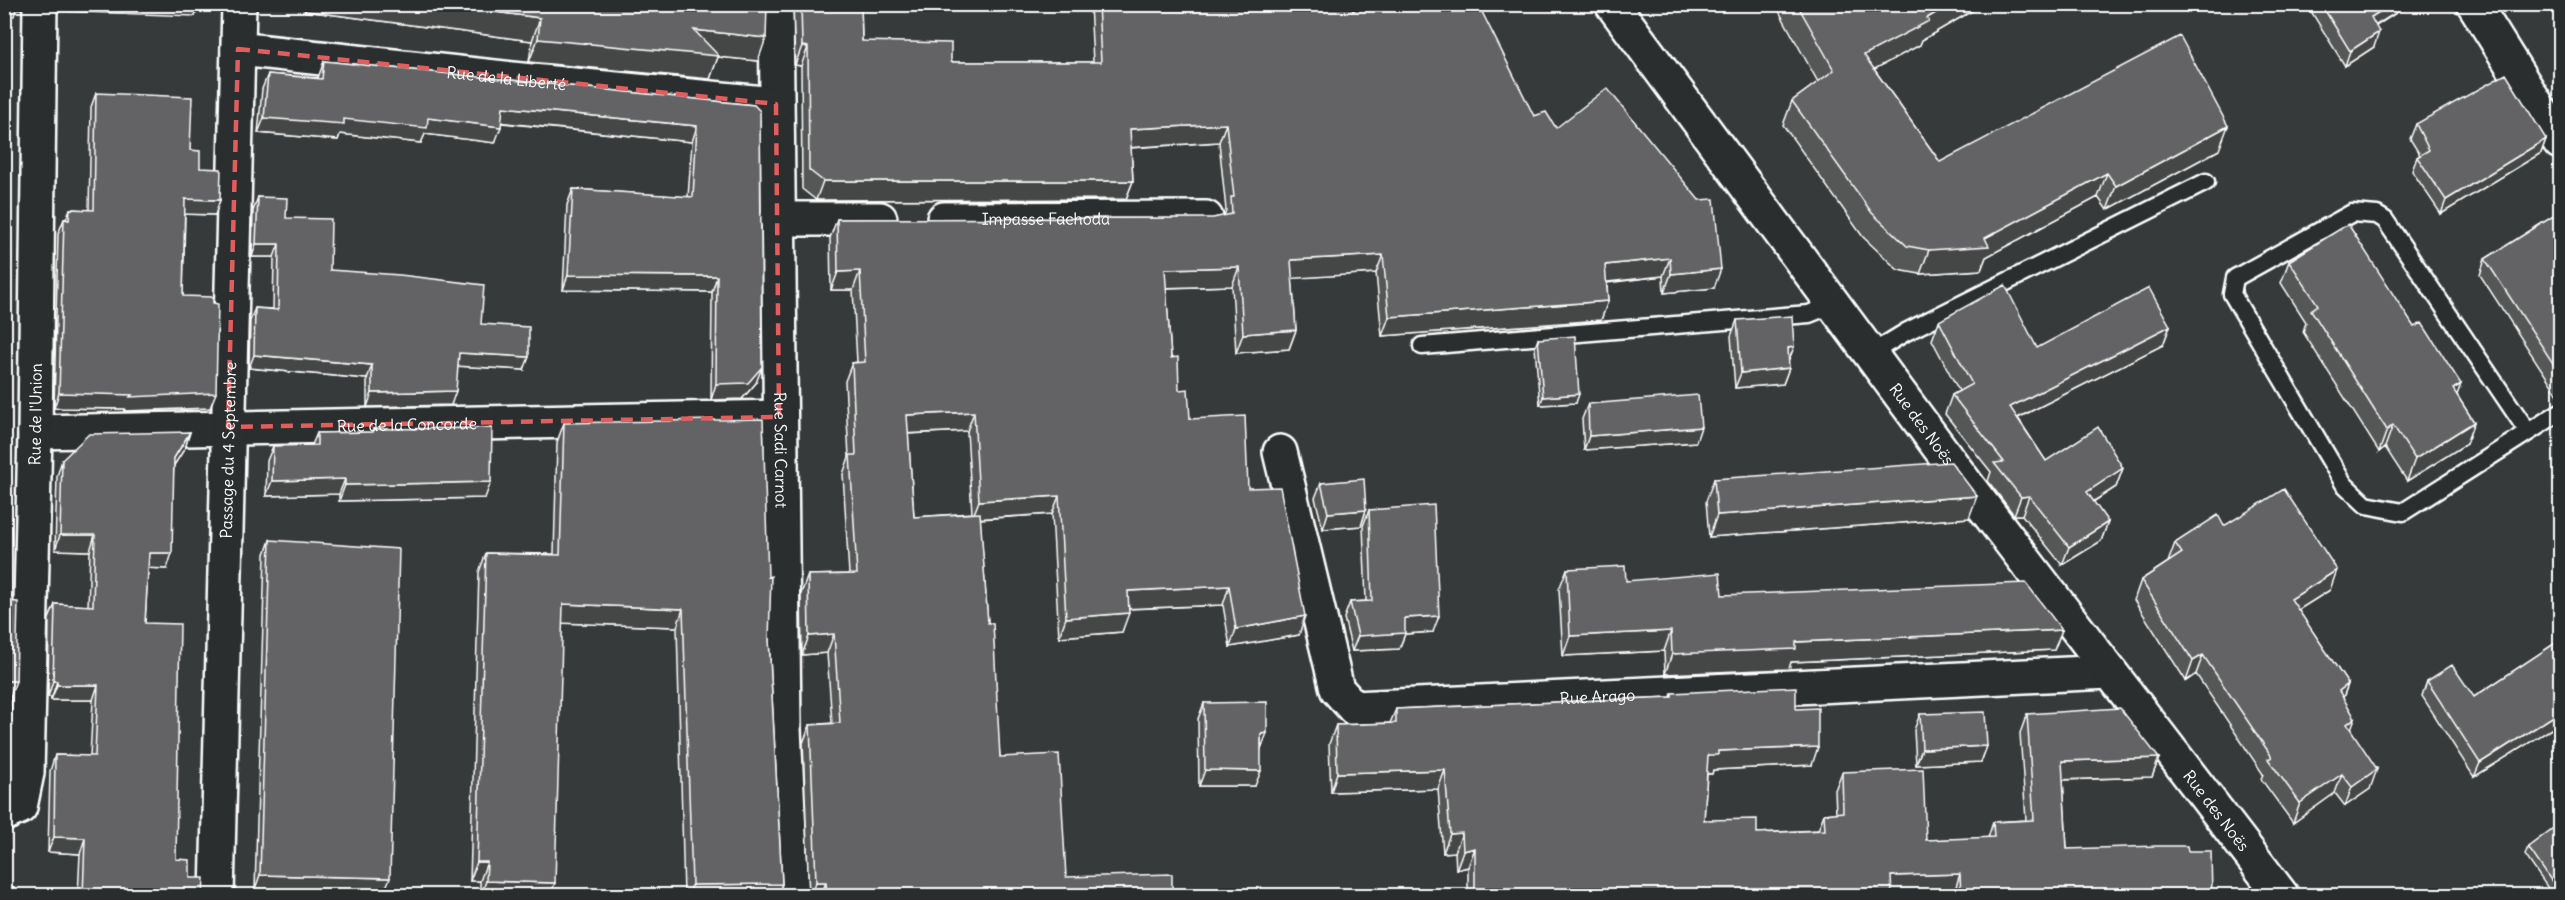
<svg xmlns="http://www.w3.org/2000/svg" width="2565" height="900" font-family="Delius,sans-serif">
<rect width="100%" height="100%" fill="#373a3b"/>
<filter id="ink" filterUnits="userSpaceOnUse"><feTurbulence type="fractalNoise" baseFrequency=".0167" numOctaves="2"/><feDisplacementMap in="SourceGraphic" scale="12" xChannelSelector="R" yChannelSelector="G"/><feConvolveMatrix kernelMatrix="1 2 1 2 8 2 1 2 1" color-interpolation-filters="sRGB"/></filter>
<g filter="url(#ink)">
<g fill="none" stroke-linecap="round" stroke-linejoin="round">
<defs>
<path id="lane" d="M 1422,346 L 1809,314 L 1834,304
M 1870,354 L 1906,332 L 2206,182
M 2528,432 L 2385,220 L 2377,215 L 2352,213 L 2235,278 L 2232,294 L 2344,484 L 2366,505 L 2403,512 L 2560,412"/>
<g id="street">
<path id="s1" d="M 776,4 L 784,729 L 792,896"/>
<path d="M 2474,4 L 2560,142"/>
<path id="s2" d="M 238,49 L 531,81 L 776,104"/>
<path d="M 777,219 L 880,219"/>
<path id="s3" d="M 944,219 L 1206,218"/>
<path id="s4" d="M 35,432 L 779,417"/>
<path id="s5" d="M 1280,452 L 1337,689 L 1354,708 L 2110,672"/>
<path id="s6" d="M 4,814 L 20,807 L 27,773 L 35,432 L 40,4"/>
<path id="s7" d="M 217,896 L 239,4"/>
</g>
<g id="secondary">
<path id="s8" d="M 1612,4 L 1967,485 L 2282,896"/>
</g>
</defs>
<use href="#lane" stroke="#fff" stroke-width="21"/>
<use href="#street" stroke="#fff" stroke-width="38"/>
<use href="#secondary" stroke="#fff" stroke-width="38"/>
<use href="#lane" stroke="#2a2d2e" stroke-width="16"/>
<use href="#street" stroke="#2a2d2e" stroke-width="33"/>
<use href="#secondary" stroke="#2a2d2e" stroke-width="33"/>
</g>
<path fill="#555657" stroke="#fff" stroke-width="1.5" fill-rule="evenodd" d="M 300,4 L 767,4 L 758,61 L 718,57 L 710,79 L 529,62 L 532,41 L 305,11 Z
M 793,4 L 861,4 L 862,41 L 951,62 L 1093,62 L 1090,4 L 1350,4 L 1353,11 L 1556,128 L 1714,288 L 1664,293 L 1663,276 L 1607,283 L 1608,301 L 1601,320 L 1382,336 L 1376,273 L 1292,278 L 1296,330 L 1289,349 L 1236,353 L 1232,286 L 1166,288 L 1171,358 L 1179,390 L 1190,419 L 1248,488 L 1299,635 L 1230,647 L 1223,605 L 1129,609 L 1122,632 L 1059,637 L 1052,514 L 980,519 L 988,623 L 1000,757 L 1066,877 L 1172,896 L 809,896 L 803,743 L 810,725 L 832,723 L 827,653 L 802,655 L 801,594 L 808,575 L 849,574 L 843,474 L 849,457 L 845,381 L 852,363 L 857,362 L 853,290 L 831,290 L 830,238 L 837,219 L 1213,218 L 1224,216 L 1226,210 L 1219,142 L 1131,148 L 1133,181 L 1126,199 L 816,200 L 802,189 L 801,66 L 795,65 ZM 967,431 L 972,513 L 914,517 L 908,434 Z
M 1775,4 L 1984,4 L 1922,40 L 1920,45 L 1874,69 L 1940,162 L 2219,150 L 2107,210 L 2098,197 L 1986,257 L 1981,270 L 1920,274 L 1898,270 L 1863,237 L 1783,125 L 1792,101 L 1818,82 Z
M 2315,4 L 2410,4 L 2376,26 L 2374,47 L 2345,66 L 2312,13 Z
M 2560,51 L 2560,70 L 2556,62 Z
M 324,61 L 754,105 L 756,383 L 742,399 L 711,400 L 712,292 L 563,290 L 567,205 L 573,189 L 688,197 L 692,142 L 501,123 L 495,143 L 425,134 L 421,143 L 340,134 L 338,140 L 258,133 L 262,89 L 268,74 L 318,78 Z
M 96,93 L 190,150 L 200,168 L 220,200 L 215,215 L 185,214 L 183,296 L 210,408 L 124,411 L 125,409 L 54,408 L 58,234 L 64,219 L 66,219 L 70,209 L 89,210 L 91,107 Z
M 2416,124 L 2546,139 L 2541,153 L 2441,214 L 2412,171 L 2417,157 L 2420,155 L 2410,139 Z
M 258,197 L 286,218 L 330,270 L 481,324 L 524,370 L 458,366 L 451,405 L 367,407 L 367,379 L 249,368 L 250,321 L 255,308 L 273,309 L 274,257 L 252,257 L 253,211 Z
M 2560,212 L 2560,398 L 2480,275 L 2485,259 Z
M 2289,261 L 2457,395 L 2474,422 L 2466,444 L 2407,481 L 2385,447 L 2379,452 L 2303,332 L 2306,322 L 2281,283 Z
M 1737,320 L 1794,347 L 1788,362 L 1789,368 L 1783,384 L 1735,388 L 1731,336 Z
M 1939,321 L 2037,348 L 2170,326 L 2163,345 L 2018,418 L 2046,461 L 2123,468 L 2116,487 L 2093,502 L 2108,522 L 2101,541 L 2062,565 L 2022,515 L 2014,515 L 1988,481 L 1991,472 L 1945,414 L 1952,395 L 1959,391 L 1932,340 Z
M 1538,339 L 1576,403 L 1540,405 L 1535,347 Z
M 1588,404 L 1696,442 L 1584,450 L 1582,419 Z
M 564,423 L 769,639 L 782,884 L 777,896 L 684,896 L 677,627 L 562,623 L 550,896 L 480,896 L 480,881 L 470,881 L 479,572 L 486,553 L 554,554 L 557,442 Z
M 373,429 L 485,498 L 339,501 L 339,494 L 266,496 L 267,461 L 273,446 L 312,445 L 317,433 L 372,432 Z
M 190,432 L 185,448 L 174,465 L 167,569 L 148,568 L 145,623 L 176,859 L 203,896 L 78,896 L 80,854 L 48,852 L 50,771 L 55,755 L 90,756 L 93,700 L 51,700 L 52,697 L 48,697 L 49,619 L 55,604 L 88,606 L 90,551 L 55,550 L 57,476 L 62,460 Z
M 1714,479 L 1969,518 L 1709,537 L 1706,501 Z
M 1321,483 L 1366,510 L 1361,526 L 1323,529 L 1315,498 Z
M 1369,510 L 1433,632 L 1405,634 L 1399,649 L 1352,651 L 1344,618 L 1350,602 L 1366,601 L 1363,526 Z
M 2224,526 L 2330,590 L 2298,610 L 2348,684 L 2343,698 L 2350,730 L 2370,789 L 2345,806 L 2335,793 L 2293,823 L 2261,779 L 2263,774 L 2196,674 L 2186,681 L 2134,600 L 2141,580 L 2168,562 L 2175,543 Z
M 270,540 L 384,892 L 255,889 L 265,554 Z
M 1567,569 L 1626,581 L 1722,595 L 2062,630 L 2054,650 L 1791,662 L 1789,669 L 1665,674 L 1664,651 L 1563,656 L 1559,589 Z
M 2560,640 L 2560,731 L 2556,726 L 2474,777 L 2422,696 L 2427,681 L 2474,697 Z
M 1672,693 L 1796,709 L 1812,765 L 1713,770 L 1712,774 L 1707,774 L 1704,820 L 1757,833 L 1818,830 L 1824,814 L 1836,813 L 1835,790 L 1842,772 L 1926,840 L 1988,838 L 1993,822 L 2026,820 L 2020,733 L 2027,714 L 2159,758 L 2152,777 L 2063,780 L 2067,849 L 2188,851 L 2212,896 L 1954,896 L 1954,893 L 1892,895 L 1892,896 L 1468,896 L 1468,867 L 1456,870 L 1455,852 L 1443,853 L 1438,789 L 1331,792 L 1329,744 L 1336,725 L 1390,723 L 1396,709 L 1671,697 Z
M 1204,703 L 1261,748 L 1255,786 L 1199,786 L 1198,719 Z
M 1920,714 L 1987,746 L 1981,762 L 1916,765 L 1914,730 Z
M 2528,847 L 2560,887 L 2552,894 L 2525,855 Z"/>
<path fill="#454647" stroke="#fff" stroke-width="1.5" d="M 4,4 L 23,4 L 21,9 L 16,9 L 14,16 L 4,16 Z
M 61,4 L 199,4 L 195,16 L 59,11 Z
M 308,4 L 437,4 L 540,18 L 532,41 L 305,11 Z
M 1951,4 L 1984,4 L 1922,40 L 1920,45 L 1856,79 L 1864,55 Z
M 2392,4 L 2410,4 L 2365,32 L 2371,17 Z
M 694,30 L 766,38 L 758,61 L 718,57 L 710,79 L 529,62 L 538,39 Z
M 2379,32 L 2374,47 L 2345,66 L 2350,51 Z
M 802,46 L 808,47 L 801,66 L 795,65 Z
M 503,107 L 697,126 L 692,142 L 497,122 Z
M 264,118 L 344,119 L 428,118 L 501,127 L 495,143 L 425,134 L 421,143 L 340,134 L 338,140 L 258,133 Z
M 1226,124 L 1219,142 L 1124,148 L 1130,129 Z
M 2228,126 L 2219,150 L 2107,210 L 2116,186 Z
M 2546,139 L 2541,153 L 2441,214 L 2446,200 Z
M 2107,173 L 2098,197 L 1986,257 L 1981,270 L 1920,274 L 1929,250 L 1985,238 Z
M 823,181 L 1133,181 L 1126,199 L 816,200 Z
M 185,199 L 220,200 L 215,215 L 180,214 Z
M 256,244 L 279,244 L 274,257 L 252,257 Z
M 1383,255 L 1376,273 L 1284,279 L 1291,260 Z
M 1670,258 L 1663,276 L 1598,283 L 1605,265 Z
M 1239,267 L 1232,286 L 1158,288 L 1165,269 Z
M 1721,269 L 1714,288 L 1664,293 L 1671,274 Z
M 860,271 L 853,290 L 831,290 L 838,272 Z
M 568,275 L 717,276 L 712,292 L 563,290 Z
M 1608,301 L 1601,320 L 1382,336 L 1389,317 Z
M 2170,326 L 2163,345 L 2003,425 L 2010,407 Z
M 1296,330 L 1289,349 L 1236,353 L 1243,334 Z
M 1794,347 L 1788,362 L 1788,348 Z
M 459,353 L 529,357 L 524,370 L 454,366 Z
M 254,355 L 372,365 L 367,379 L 249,368 Z
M 762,367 L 756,383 L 742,399 L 711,400 L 716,384 Z
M 1789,368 L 1783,384 L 1735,388 L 1741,373 Z
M 2461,384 L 2453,406 L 2453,389 Z
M 456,391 L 451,405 L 367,407 L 372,393 Z
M 59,393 L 216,393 L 210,408 L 124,411 L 125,409 L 54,408 Z
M 1579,394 L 1576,403 L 1540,405 L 1543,397 Z
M 974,412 L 967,431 L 900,434 L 907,415 Z
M 2474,422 L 2466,444 L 2407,481 L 2415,459 Z
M 2393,425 L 2385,447 L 2379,452 L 2387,430 Z
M 1701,427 L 1696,442 L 1584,450 L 1589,436 Z
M 190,432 L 185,448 L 169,473 L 174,458 Z
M 2123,468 L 2116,487 L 2080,510 L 2087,492 Z
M 345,479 L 339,494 L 266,496 L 272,481 Z
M 491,482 L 485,498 L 339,501 L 345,485 Z
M 1059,496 L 1052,514 L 972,519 L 979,501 Z
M 1977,496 L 1969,518 L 1709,537 L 1717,515 Z
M 2029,496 L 2022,515 L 2014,515 L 2021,497 Z
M 1366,510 L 1361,526 L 1323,529 L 1328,513 Z
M 2108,522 L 2101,541 L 2062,565 L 2069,547 Z
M 60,535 L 95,535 L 90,551 L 55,550 Z
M 149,553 L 172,553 L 167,569 L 143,568 Z
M 2337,570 L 2330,590 L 2284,619 L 2291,599 Z
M 1229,586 L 1223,605 L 1121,609 L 1128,591 Z
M 563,604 L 683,609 L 677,627 L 556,623 Z
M 1129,613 L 1122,632 L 1059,637 L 1066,618 Z
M 1305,616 L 1299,635 L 1230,647 L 1236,629 Z
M 1439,616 L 1433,632 L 1405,634 L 1399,649 L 1352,651 L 1358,636 L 1405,618 Z
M 2062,630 L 2054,650 L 1791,662 L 1789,669 L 1665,674 L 1672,654 L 1796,642 Z
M 1671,631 L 1664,651 L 1563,656 L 1570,636 Z
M 834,634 L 827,653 L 802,655 L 809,636 Z
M 2203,655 L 2196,674 L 2186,681 L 2193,661 Z
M 4,681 L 16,681 L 10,697 L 4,697 Z
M 53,681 L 57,681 L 52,697 L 48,697 Z
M 2348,684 L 2341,703 L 2339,691 Z
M 57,685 L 98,685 L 93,700 L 51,700 Z
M 2560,712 L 2556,726 L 2474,777 L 2480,763 Z
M 2355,718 L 2348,737 L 2347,724 Z
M 1267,733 L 1261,749 L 1261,734 Z
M 1987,746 L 1981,762 L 1916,765 L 1922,749 Z
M 1818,747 L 1812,765 L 1713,770 L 1712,774 L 1701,773 L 1708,755 L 1718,751 Z
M 2159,758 L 2152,777 L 2055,780 L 2062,761 Z
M 2377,769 L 2370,789 L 2345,806 L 2352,787 Z
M 1205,770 L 1261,771 L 1255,786 L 1199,786 Z
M 1445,770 L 1438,789 L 1331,792 L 1337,773 Z
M 2342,774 L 2335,793 L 2293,823 L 2300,803 Z
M 1462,833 L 1455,852 L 1443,853 L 1450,834 Z
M 54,837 L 85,838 L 80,854 L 48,852 Z
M 1475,848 L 1468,867 L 1456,870 L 1463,851 Z
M 477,862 L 487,862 L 480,881 L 470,881 Z
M 1960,874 L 1954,893 L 1884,895 L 1891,876 Z
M 260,875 L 390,878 L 384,892 L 255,889 Z
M 486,881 L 555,883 L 550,896 L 481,896 Z
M 2560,881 L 2560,887 L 2552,894 L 2555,886 Z
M 816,882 L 826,882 L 821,896 L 812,896 Z
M 782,884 L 777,896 L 688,896 L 692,885 Z"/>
<path fill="#636465" stroke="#fff" stroke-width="1.5" d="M 437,4 L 767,4 L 766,38 L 694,30 L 719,56 L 538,39 L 540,18 Z
M 801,4 L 861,4 L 862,41 L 951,43 L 951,62 L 1101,62 L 1098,4 L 1350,4 L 1353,11 L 1362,4 L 1478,4 L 1534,116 L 1546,112 L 1556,128 L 1607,88 L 1699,200 L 1714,199 L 1721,269 L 1671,274 L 1670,258 L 1605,265 L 1608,301 L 1389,317 L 1383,255 L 1291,260 L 1296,330 L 1243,334 L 1239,267 L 1165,269 L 1171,358 L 1178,357 L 1179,390 L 1188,389 L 1190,419 L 1245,416 L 1248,488 L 1280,487 L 1305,616 L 1236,629 L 1229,586 L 1128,591 L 1129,613 L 1066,618 L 1059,496 L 979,501 L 974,412 L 907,415 L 914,517 L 980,513 L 988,623 L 993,623 L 1000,757 L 1059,754 L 1066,877 L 1172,874 L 1172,896 L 827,896 L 826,882 L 816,882 L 810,725 L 840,723 L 834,634 L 809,636 L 808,575 L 857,574 L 850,455 L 856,455 L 852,363 L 865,362 L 860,271 L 838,272 L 837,219 L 1213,218 L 1232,214 L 1231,197 L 1234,197 L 1226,124 L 1130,129 L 1133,181 L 823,181 L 809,170 L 808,47 L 802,46 Z
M 1797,4 L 1951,4 L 1927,18 L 1929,21 L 1864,55 L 1940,162 L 2180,36 L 2228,126 L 2116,186 L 2107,173 L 1985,238 L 1989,246 L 1929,250 L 1907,246 L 1872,213 L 1792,101 L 1834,70 Z
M 2321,4 L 2392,4 L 2371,17 L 2379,32 L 2350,51 Z
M 324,61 L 754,105 L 760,111 L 762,367 L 748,383 L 716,384 L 717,276 L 568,275 L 573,189 L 693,197 L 697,126 L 503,107 L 501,127 L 428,118 L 427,128 L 344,119 L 344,124 L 264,118 L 268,74 L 322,79 Z
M 2506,74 L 2546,139 L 2446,200 L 2417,157 L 2429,150 L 2416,124 Z
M 96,93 L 192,97 L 190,150 L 200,151 L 200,168 L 221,169 L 220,200 L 185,199 L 183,296 L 213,297 L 213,303 L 218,304 L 216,393 L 130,397 L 132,395 L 59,393 L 64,219 L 69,220 L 70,209 L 94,210 Z
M 258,197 L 287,198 L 286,218 L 331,219 L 330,270 L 400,275 L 484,285 L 481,324 L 529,327 L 529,357 L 459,353 L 456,391 L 372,393 L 372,365 L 254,355 L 255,308 L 278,310 L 279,244 L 256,244 Z
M 2560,212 L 2560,374 L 2485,259 Z
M 2348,224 L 2414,327 L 2422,323 L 2461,384 L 2453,389 L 2474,422 L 2415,459 L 2393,425 L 2387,430 L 2378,416 L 2311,310 L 2318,305 L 2289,261 Z
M 2005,285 L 2037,348 L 2149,288 L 2170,326 L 2010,407 L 2046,461 L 2098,427 L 2123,468 L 2087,492 L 2108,522 L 2069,547 L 2029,496 L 2021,497 L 1994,463 L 2004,462 L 1952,395 L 1972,384 L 1939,321 Z
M 1792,316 L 1794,347 L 1788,348 L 1789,368 L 1741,373 L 1737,320 Z
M 1575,336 L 1579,394 L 1543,397 L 1538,339 Z
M 1698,395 L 1701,427 L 1589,436 L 1588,404 Z
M 763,419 L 768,577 L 771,576 L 769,639 L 782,884 L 692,885 L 683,609 L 563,604 L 555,883 L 486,881 L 487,862 L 477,862 L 486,553 L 560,555 L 564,423 Z
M 492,428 L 491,482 L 345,485 L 345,479 L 272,481 L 273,446 L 317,445 L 317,433 L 373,432 L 373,429 Z
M 190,432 L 174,458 L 172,553 L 149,553 L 145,623 L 180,624 L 176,859 L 190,860 L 190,878 L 204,878 L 203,896 L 83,896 L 85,838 L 54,837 L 55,755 L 95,756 L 98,685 L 57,685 L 57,681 L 53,681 L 55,604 L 93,606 L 95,535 L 60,535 L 62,460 L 89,434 Z
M 1951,462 L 1977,496 L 1717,515 L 1714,479 Z
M 1364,479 L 1366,510 L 1328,513 L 1321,483 Z
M 2284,489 L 2337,570 L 2291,599 L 2348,684 L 2339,691 L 2355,718 L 2347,724 L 2377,769 L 2352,787 L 2342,774 L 2300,803 L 2268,759 L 2272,757 L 2203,655 L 2193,661 L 2141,580 L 2182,553 L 2175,543 L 2218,515 L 2224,526 Z
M 1434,505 L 1439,616 L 1405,618 L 1405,633 L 1358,636 L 1350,602 L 1372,601 L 1369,510 Z
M 270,540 L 399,549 L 390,878 L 260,875 Z
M 1625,566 L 1626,581 L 1720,573 L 1722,595 L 2026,583 L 2062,630 L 1796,642 L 1796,649 L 1672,654 L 1671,631 L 1570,636 L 1567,569 Z
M 4,601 L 18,602 L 16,681 L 4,681 Z
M 2560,640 L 2560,712 L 2480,763 L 2427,681 L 2452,665 L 2474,697 Z
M 1796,687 L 1796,709 L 1818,708 L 1818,747 L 1718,751 L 1718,755 L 1708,755 L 1704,820 L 1757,819 L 1757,833 L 1825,830 L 1824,814 L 1843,812 L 1842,772 L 1923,769 L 1926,840 L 1994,837 L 1993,822 L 2034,820 L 2027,714 L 2120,708 L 2159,758 L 2062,761 L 2067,849 L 2157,846 L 2187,846 L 2188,851 L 2211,851 L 2212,896 L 1961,896 L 1960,874 L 1891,876 L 1892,896 L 1475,896 L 1475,848 L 1463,851 L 1462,833 L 1450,834 L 1445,770 L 1337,773 L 1336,725 L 1396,723 L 1396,709 L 1672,697 L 1672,693 Z
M 1267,702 L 1267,733 L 1261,734 L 1261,771 L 1205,770 L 1204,703 Z
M 1985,712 L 1987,746 L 1922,749 L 1920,714 Z
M 2560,823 L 2560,881 L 2555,886 L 2528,847 Z
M 4,833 L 9,833 L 7,896 L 4,896 Z"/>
</g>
<path fill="none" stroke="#e05e5e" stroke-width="4.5" stroke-dasharray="12 8" stroke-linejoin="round" d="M 238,49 L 776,104 L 779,417 L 228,427 Z"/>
<g text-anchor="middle" stroke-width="5" stroke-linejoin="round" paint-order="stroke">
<g font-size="16" fill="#fff" stroke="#2a2d2e">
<text dy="6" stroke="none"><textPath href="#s2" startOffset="270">Rue de la Liberté</textPath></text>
<text dy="6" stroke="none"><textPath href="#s3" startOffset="102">Impasse Fachoda</textPath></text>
<text dy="6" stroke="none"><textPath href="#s6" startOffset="411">Rue de l'Union</textPath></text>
<text dy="6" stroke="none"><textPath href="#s4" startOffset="372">Rue de la Concorde</textPath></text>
<text dy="6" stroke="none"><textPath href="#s8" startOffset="522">Rue des Noës</textPath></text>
<text dy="6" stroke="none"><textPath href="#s7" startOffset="446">Passage du 4 Septembre</textPath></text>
<text dy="6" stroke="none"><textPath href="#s1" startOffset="446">Rue Sadi Carnot</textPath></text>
<text dy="6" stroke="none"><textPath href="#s5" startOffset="513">Rue Arago</textPath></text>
<text dy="6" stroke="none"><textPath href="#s8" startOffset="1008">Rue des Noës</textPath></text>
</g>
</g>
<rect width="2565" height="900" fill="none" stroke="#2a2d2e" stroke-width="24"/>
<rect x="12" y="12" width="2541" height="876" fill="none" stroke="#fff" stroke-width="2" filter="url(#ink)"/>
</svg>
